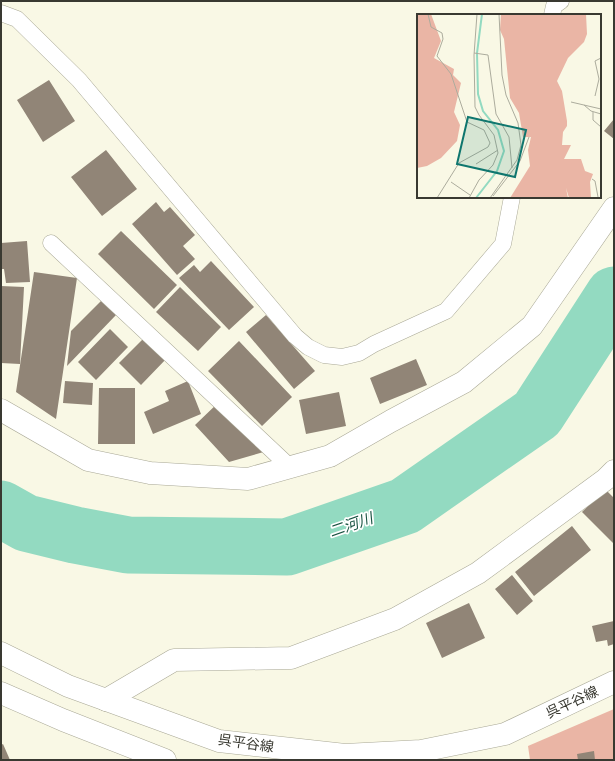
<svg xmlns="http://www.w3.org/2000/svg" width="615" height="761" font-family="'Open Sans','Noto Sans JP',sans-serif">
<rect width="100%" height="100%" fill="#f9f8e5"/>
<path fill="#eab5a5" d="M 614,709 L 614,760 L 530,760 L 528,746 Z"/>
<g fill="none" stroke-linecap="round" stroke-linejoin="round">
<path stroke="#93dac1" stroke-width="57" d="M 1,509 L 26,523 L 75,535 L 128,545 L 287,547 L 405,506 L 537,414 L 614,295"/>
</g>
<path fill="#918577" d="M 49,80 L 75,121 L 43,142 L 17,100 Z
M 614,119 L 614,139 L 604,131 Z
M 106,150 L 137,189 L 102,216 L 71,177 Z
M 156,202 L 164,212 L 170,207 L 195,235 L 183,246 L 195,259 L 177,275 L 132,224 Z
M 121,231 L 177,285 L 154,309 L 98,254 Z
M 27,241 L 30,282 L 6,283 L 4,269 L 1,269 L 1,243 Z
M 211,261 L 254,307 L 229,330 L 179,278 L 194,265 L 200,272 Z
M 34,272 L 77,278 L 56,419 L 16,392 Z
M 1,286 L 24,287 L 20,364 L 1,363 Z
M 180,287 L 221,327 L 198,351 L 156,312 Z
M 101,301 L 116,315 L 67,366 L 71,331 Z
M 266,315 L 315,371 L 294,389 L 246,332 Z
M 110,329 L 128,347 L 96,380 L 78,362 Z
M 147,335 L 168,357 L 141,385 L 119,363 Z
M 239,341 L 292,397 L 262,426 L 208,371 Z
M 416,359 L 427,385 L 380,404 L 370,378 Z
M 65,381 L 93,383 L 92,405 L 63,403 Z
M 188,381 L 201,414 L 153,434 L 144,412 L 169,401 L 165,391 Z
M 99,388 L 135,388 L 135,444 L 98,444 Z
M 339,392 L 346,426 L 306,434 L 299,400 Z
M 220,401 L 267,451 L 229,462 L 195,425 Z
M 605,489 L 614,498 L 614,544 L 582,512 Z
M 572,526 L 591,550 L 534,596 L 515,572 Z
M 512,575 L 533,601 L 517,615 L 495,589 Z
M 469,603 L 485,638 L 442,658 L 426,623 Z
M 614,621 L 614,644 L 608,646 L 607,640 L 596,642 L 592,626 Z
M 3,744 L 10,760 L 1,760 L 1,745 Z
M 594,751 L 595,760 L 578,760 L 577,754 Z"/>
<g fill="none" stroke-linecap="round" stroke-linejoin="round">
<defs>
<path id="lane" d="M 1,13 L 17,19 L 79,80 L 295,336 L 308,347 L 324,355 L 342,357 L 359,353 L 374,344 L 446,311 L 503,244 L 512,197
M 552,15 L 554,6 L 561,1
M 51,243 L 290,467"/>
<path id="street" d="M 1,410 L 88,460 L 150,473 L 248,479 L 330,456 L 391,421 L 464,382 L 532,326 L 614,208
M 106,700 L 174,660 L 291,658 L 395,619 L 478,573 L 606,479 L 614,471"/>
<path id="primary" d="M 1,653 L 68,686 L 219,741 L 345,755 L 421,751 L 505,734 L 614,682
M 1,693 L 63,720 L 165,760"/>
</defs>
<use href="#lane" stroke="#a9a896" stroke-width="17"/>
<use href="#street" stroke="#a9a896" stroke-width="23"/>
<use href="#primary" stroke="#a9a896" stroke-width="23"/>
<use href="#lane" stroke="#fff" stroke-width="16"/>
<use href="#street" stroke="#fff" stroke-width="22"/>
<use href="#primary" stroke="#fff" stroke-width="22"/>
</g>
<g text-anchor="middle" stroke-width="3.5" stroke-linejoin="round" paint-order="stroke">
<g font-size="14" fill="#393931" stroke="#fff">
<text transform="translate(572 702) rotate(-25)" y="5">呉平谷線</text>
<text transform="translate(246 743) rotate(8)" y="5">呉平谷線</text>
</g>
<g font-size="15" font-style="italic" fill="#195342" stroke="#fff">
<text transform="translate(351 525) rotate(-19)" y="5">二河川</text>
</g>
</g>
<g transform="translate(417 14)">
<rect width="184" height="184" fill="#f9f8e5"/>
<path d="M 0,0 L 14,0 L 24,27 L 17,44 L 37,55 L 36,61 L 44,69 L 37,98 L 43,111 L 40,127 L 24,144 L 10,152 L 0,154 ZM 84,0 L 169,0 L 170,20 L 167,28 L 151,44 L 140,67 L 145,77 L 150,107 L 150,112 L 146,118 L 145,131 L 154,131 L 147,145 L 164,145 L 168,157 L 176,160 L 173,168 L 174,184 L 152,184 L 149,174 L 151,184 L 93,184 L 113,152 L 111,136 L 114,123 L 106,123 L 102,99 L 93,84 L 87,25 L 83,16 Z" fill="#eab5a5"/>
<path fill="none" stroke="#93dac1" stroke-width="2" d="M 59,184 L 80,157 L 87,137 L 81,116 L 66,97 L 61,80 L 60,39 L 65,0"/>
<path fill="none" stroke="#acac9d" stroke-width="1" d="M 11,0 L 14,13 L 25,19 L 26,25 L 20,42 L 34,60 L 50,108 L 67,116 L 73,129 L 71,133 L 42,149 L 20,184M 57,39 L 71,41 L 79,100 L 92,123 L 95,154M 178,82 L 182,65 L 178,47 L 184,44M 154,88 L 184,95M 167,91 L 174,97 L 184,100M 176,98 L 176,106 L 184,113M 59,150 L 81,136M 175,165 L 178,167 L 181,183M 34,168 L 53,181M 76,182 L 103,147 L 112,123M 52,184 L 62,166 L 76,151 L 81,139 L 77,121 L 62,101 L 58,93 L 57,41 L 60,0M 73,184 L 100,146 L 104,131 L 101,109 L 89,81 L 85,61 L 82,0"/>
<path fill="#0f766e" fill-opacity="0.15" stroke="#0f766e" stroke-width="2" d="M 51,103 L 109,116 L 98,163 L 40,150 Z"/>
<rect width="184" height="184" fill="none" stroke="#393931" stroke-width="2"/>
</g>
<rect width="615" height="761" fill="none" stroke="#393931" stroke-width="4"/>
</svg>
